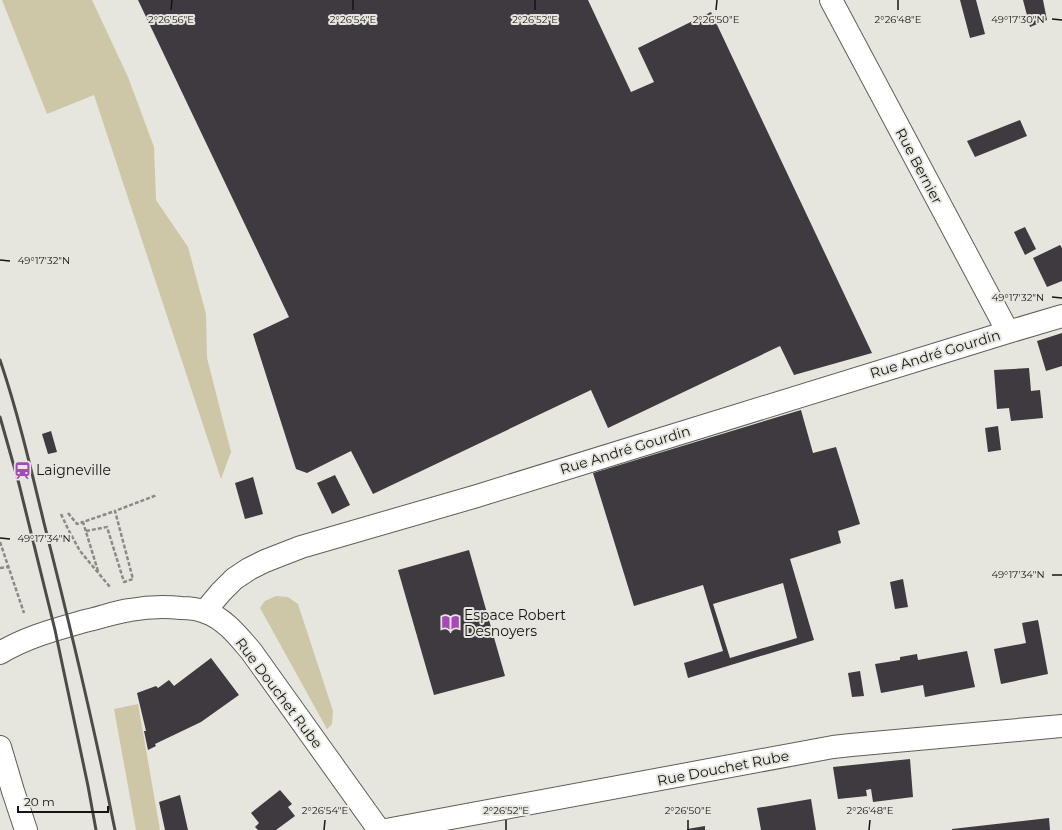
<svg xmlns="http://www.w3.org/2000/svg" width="1062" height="830" font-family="Montserrat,sans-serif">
<rect width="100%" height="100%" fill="#e6e5de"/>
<path fill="#cdc7a7" d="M 2,0 L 92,0 L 128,77 L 154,147 L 156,200 L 188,247 L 206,314 L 207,358 L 231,452 L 221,479 L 94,95 L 47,114 Z
M 276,596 L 288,597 L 298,604 L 333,711 L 332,724 L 327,729 L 260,608 L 265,601 Z
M 138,704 L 160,830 L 136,830 L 114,709 Z"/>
<path fill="#3e3a3f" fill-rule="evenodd" d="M 138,0 L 588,0 L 631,92 L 654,82 L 638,48 L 711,12 L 872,353 L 794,375 L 780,346 L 608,428 L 591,390 L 373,494 L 351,451 L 307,473 L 296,469 L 253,334 L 289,317 Z
M 960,0 L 976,0 L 985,34 L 970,38 Z
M 1023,0 L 1043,0 L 1047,20 L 1030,27 Z
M 1020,120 L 1027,136 L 975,157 L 967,141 Z
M 1025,227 L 1036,249 L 1025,255 L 1014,232 Z
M 1060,245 L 1062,248 L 1062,281 L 1047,287 L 1033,258 Z
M 1062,333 L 1062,366 L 1046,371 L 1037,341 Z
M 1029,368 L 1031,391 L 1040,390 L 1043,418 L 1011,421 L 1009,408 L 997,409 L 994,370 Z
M 801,410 L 813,453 L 836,447 L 860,524 L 838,531 L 841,543 L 790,559 L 814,640 L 688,678 L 684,663 L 723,651 L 703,585 L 634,606 L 593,473 ZM 783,583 L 797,638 L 730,658 L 713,604 Z
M 998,426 L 1001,450 L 988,452 L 985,428 Z
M 51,431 L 57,452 L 48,454 L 42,434 Z
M 335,475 L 350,505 L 332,514 L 317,483 Z
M 253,477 L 263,514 L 245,519 L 235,483 Z
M 469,550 L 505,676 L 434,695 L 398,570 Z
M 903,579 L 908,607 L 895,609 L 890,582 Z
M 1038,620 L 1048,674 L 1001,684 L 994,649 L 1026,643 L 1022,623 Z
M 967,651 L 975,687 L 925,697 L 923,685 L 881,693 L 875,664 L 900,660 L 900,657 L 917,654 L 918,660 Z
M 211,658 L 239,695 L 201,722 L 155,744 L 156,746 L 148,750 L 144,731 L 146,731 L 137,693 L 156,686 L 158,688 L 169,680 L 174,686 Z
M 860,671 L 864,696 L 852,697 L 848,673 Z
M 910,759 L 913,797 L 873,802 L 871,789 L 866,790 L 867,796 L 838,799 L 833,767 Z
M 280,790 L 292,804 L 288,807 L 295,816 L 276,830 L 258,830 L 255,827 L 259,823 L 251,813 Z
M 180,795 L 188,830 L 165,830 L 159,802 Z
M 811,799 L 816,830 L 761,830 L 757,808 Z
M 1049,818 L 1050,830 L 952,830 L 952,829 Z
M 705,826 L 705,830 L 687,830 L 687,829 Z"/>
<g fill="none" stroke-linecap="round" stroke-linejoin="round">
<defs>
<path id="street" d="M 831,0 L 1008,332
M 205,611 L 221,592 L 234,579 L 249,569 L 265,561 L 301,547 L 477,496 L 1008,332 L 1062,316
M 0,653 C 26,637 57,629 85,621 C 100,618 115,612 130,610 C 146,607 164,606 181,608 C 189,608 198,609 205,612 C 224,618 238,636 251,651 L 379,830
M 0,747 L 13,791 L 26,830
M 386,830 L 833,747 L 851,745 L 1062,726"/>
</defs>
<use href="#street" stroke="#5f5f59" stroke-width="24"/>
<path stroke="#8b8b86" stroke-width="2.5" stroke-dasharray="4 2" stroke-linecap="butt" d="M 68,513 L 77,524 L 83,522
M 61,514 L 68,529 L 80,551 L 110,587
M 86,531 L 107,527 L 124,582 L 133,579 L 115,511 L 157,495
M 0,542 L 24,613
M 0,568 L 8,567
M 98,571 L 83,522 L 115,511"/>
<use href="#street" stroke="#fff" stroke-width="22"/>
<path stroke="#4c4b48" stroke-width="3" d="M 0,360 C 18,413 31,469 44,523 C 70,625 94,727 115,830
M 0,417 L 19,484 L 55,630 L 88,786 L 96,830"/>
</g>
<path fill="none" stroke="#151513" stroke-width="1.5" d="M 171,10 L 172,0M 353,10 L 353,0M 535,10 L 535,0M 716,10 L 717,0M 898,10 L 898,0M 1052,19 L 1062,20M 0,260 L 10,261M 1052,297 L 1062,298M 0,538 L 10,539M 1052,575 L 1062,575M 324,830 L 325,820M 506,830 L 506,820M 688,830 L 688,820M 869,830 L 870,820"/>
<defs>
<symbol id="station-bare" viewBox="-9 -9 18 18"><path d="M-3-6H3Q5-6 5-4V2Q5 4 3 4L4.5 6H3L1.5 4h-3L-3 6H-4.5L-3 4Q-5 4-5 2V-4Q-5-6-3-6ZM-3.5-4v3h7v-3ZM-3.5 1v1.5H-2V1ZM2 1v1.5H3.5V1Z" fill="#a54ab6" stroke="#e6e5de" stroke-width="2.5" paint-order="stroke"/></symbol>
<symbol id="library-bare" viewBox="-9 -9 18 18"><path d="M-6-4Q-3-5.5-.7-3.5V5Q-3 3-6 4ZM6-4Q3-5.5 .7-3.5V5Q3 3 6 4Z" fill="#a54ab6" stroke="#e6e5de" stroke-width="2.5" paint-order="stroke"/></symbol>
</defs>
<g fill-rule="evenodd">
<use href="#station-bare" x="10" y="458" width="25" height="25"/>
<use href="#library-bare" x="438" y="610" width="25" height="25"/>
</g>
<g text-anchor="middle" stroke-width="4" stroke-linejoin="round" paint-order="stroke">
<g font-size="14" fill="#151513" stroke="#e6e5de">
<text transform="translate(919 166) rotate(62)" y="5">Rue Bernier</text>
<text transform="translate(935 354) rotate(-17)" y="5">Rue André Gourdin</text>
<text transform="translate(625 450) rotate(-17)" y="5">Rue André Gourdin</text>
<text transform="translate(279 693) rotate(53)" y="5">Rue Douchet Rube</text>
<text transform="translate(723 768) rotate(-11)" y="5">Rue Douchet Rube</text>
</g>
<g font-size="14" fill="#151513" stroke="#e6e5de" text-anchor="start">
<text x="36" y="475">Laigneville</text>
<text x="464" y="620">Espace Robert<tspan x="464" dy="16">Desnoyers</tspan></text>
</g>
</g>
<g font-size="10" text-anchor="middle" fill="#151513" stroke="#e6e5de" stroke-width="4" stroke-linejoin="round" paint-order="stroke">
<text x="1018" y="23">49°17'30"N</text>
<text x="171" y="23">2°26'56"E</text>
<text x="353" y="23">2°26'54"E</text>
<text x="535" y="23">2°26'52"E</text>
<text x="716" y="23">2°26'50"E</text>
<text x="898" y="23">2°26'48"E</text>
<text x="44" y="264">49°17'32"N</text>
<text x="1018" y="301">49°17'32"N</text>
<text x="44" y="542">49°17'34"N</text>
<text x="1018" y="578">49°17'34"N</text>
<text x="325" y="814">2°26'54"E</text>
<text x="506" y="814">2°26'52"E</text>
<text x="688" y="814">2°26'50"E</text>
<text x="870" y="814">2°26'48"E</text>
</g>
<path d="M18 806v6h90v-6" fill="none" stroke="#151513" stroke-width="2"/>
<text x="24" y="806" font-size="12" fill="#151513" stroke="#e6e5de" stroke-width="3" paint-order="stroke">20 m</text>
</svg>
